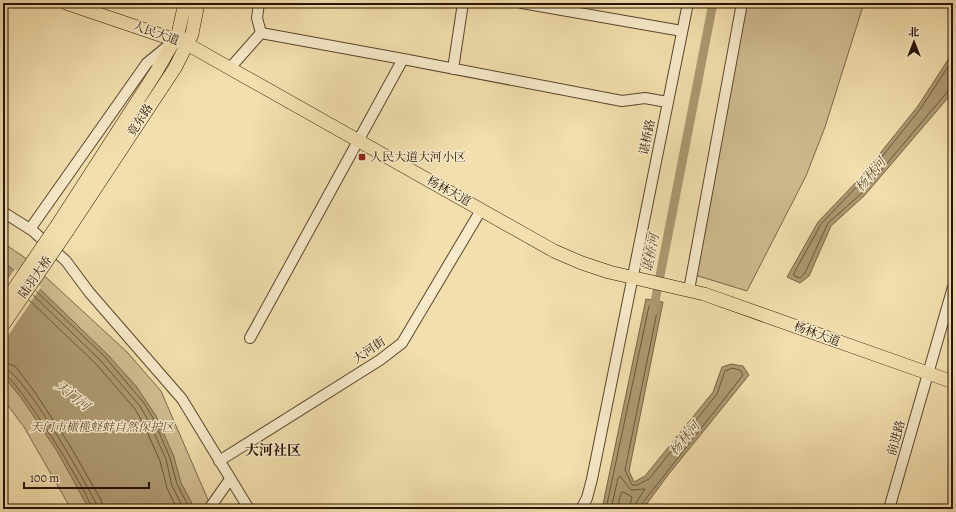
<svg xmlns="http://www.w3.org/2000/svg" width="956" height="512" font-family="Alegreya,'Noto Serif SC',serif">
<rect width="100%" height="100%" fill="#f2dfad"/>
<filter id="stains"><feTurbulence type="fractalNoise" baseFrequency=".005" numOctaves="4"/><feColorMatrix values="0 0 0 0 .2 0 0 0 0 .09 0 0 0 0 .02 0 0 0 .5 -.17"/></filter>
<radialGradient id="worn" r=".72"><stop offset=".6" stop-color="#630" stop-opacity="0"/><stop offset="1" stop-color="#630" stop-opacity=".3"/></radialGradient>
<path fill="#cfbc90" stroke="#7b6748" d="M 747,3 L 864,3 L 825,127 L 806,176 L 747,291 L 695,275 Z
M 3,243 L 24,257 L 127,352 L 161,391 L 212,509 L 71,509 L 24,427 L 3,399 Z"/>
<path fill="#ad9972" stroke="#776344" d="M 953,52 L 953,92 L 864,196 L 831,226 L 809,276 L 800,283 L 787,277 L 818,222 L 861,177 L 918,106 Z
M 3,262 L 41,290 L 108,355 L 136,386 L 156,416 L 174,457 L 181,483 L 195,509 L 89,509 L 57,451 L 22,399 L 3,375 Z
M 646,299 L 663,302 L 629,471 L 634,482 L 645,476 L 713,392 L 722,367 L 731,364 L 743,366 L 749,375 L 668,475 L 643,509 L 602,509 Z"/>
<path fill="#f2dfad" d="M 15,269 L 41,287 L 3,343 L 3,286 Z"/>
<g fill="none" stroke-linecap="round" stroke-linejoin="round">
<path stroke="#6a5639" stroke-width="1" d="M 953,59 L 921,108 L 864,179 L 821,224 L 794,273 L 794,276 L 800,278 L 805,273 L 828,223 L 862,193 L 948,91 L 953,90
M 36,291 L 105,357 L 144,403 L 153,418 L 170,458 L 177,484 L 190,509
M 33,295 L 101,361 L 140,406 L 148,420 L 166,459 L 172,486 L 184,509
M 29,300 L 97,365 L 135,409 L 143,423 L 160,461 L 167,488 L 177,509
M 3,362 L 15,366 L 34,391 L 69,444 L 101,500 L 103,509
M 3,368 C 22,369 85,482 96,503 L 97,509
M 3,373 C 14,374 90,494 92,509
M 606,509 L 649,306 L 651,304 L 657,305 L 658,307 L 625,470 L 632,485 L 637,485 L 649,479 L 717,394 L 725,371 L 732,368 L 740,370 L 743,375 L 641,505 L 640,509
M 611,509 L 618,478 L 620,476 L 631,490 L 645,489 L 636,503 L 635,509
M 617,509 L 621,493 L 623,492 L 632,497 L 629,509"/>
<path stroke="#ad9972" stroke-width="9" d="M 653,312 L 713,3"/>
<defs>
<path id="minor" d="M 259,3 L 257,18 L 261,33
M 522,3 L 682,31
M 403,59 L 622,101 L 645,98 L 667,102
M 230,68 L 261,33 L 403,59 L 250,338
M 453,69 L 463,3
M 3,212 L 33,231 L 66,261 L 89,292 L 182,399 L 249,509
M 30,229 L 147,63 L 169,45
M 689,290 L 742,3
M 219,461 L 380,360 L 402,343 L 481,210
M 209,509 L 230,479
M 581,509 L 587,498 L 592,479 L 688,3
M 889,509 L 953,287"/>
<path id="major" d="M 66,3 L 187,44 L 554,251 L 582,263 L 609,272 L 704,294 L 953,382
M 58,224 L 156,72 L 178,34 L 185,3
M 68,230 L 175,68 L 192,34 L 198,3"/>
</defs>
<use href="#minor" stroke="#5a452b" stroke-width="12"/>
<use href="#major" stroke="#271200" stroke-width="14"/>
<use href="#minor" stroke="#f7eaca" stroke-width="10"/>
<use href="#major" stroke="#f2dfad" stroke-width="13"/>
<defs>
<path id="major-bridge" d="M 3,305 L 58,224
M 3,325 L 68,230"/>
</defs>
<use href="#major-bridge" stroke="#271200" stroke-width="14" stroke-linecap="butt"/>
<use href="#major-bridge" stroke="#f2dfad" stroke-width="13"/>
</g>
<rect fill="#8f2418" stroke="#f7eaca" stroke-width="1.5" x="358" y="153" width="8" height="8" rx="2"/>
<g text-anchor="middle" stroke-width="3" stroke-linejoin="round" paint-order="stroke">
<g font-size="12" fill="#271200" stroke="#f7eaca">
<text transform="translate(156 33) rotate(20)" y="4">人民大道</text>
<text transform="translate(140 120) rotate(-57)" y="4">竟东路</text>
<text transform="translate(647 137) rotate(-78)" y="4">谌桥路</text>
<text transform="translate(449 191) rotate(29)" y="4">杨林大道</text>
<text transform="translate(35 277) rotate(-55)" y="4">陆羽大桥</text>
<text transform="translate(817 334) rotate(20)" y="4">杨林大道</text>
<text transform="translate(369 350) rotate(-34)" y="4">大河街</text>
<text transform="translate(896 438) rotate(-74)" y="4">前进路</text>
</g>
<g font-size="12" fill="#271200" stroke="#f7eaca" text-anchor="start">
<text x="370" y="161">人民大道大河小区</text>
</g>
<g font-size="12" font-style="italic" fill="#624e32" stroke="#f7eaca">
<text x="102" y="431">天门市橄榄蛏蚌自然保护区</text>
</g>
<g font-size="13" font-style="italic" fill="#634f33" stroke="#f7eaca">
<text transform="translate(870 174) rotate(-50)" y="5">杨林河</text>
<text transform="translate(650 253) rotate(-79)" y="5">谌桥河</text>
<text transform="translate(73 395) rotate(38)" y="5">天门河</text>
<text transform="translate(684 438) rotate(-50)" y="5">杨林河</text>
</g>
<g font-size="14" font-weight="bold" fill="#271200" stroke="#f7eaca">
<text x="273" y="455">大河社区</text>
</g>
</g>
<rect width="956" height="512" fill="none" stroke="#f2dfad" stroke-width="16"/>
<rect x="4" y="4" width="948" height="504" fill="none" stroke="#271200" stroke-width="2"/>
<rect x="8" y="8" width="940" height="496" fill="none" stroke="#271200"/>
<g transform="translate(914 42)" stroke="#f7eaca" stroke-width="3" paint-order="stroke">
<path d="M0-3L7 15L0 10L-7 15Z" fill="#271200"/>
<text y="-6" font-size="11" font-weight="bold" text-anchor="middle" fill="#271200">北</text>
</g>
<path d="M24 482v6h125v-6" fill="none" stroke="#271200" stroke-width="2"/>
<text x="30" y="482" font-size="12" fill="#271200" stroke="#f7eaca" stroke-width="3" paint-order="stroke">100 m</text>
<rect width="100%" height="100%" filter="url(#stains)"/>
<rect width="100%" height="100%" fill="url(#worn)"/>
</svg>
